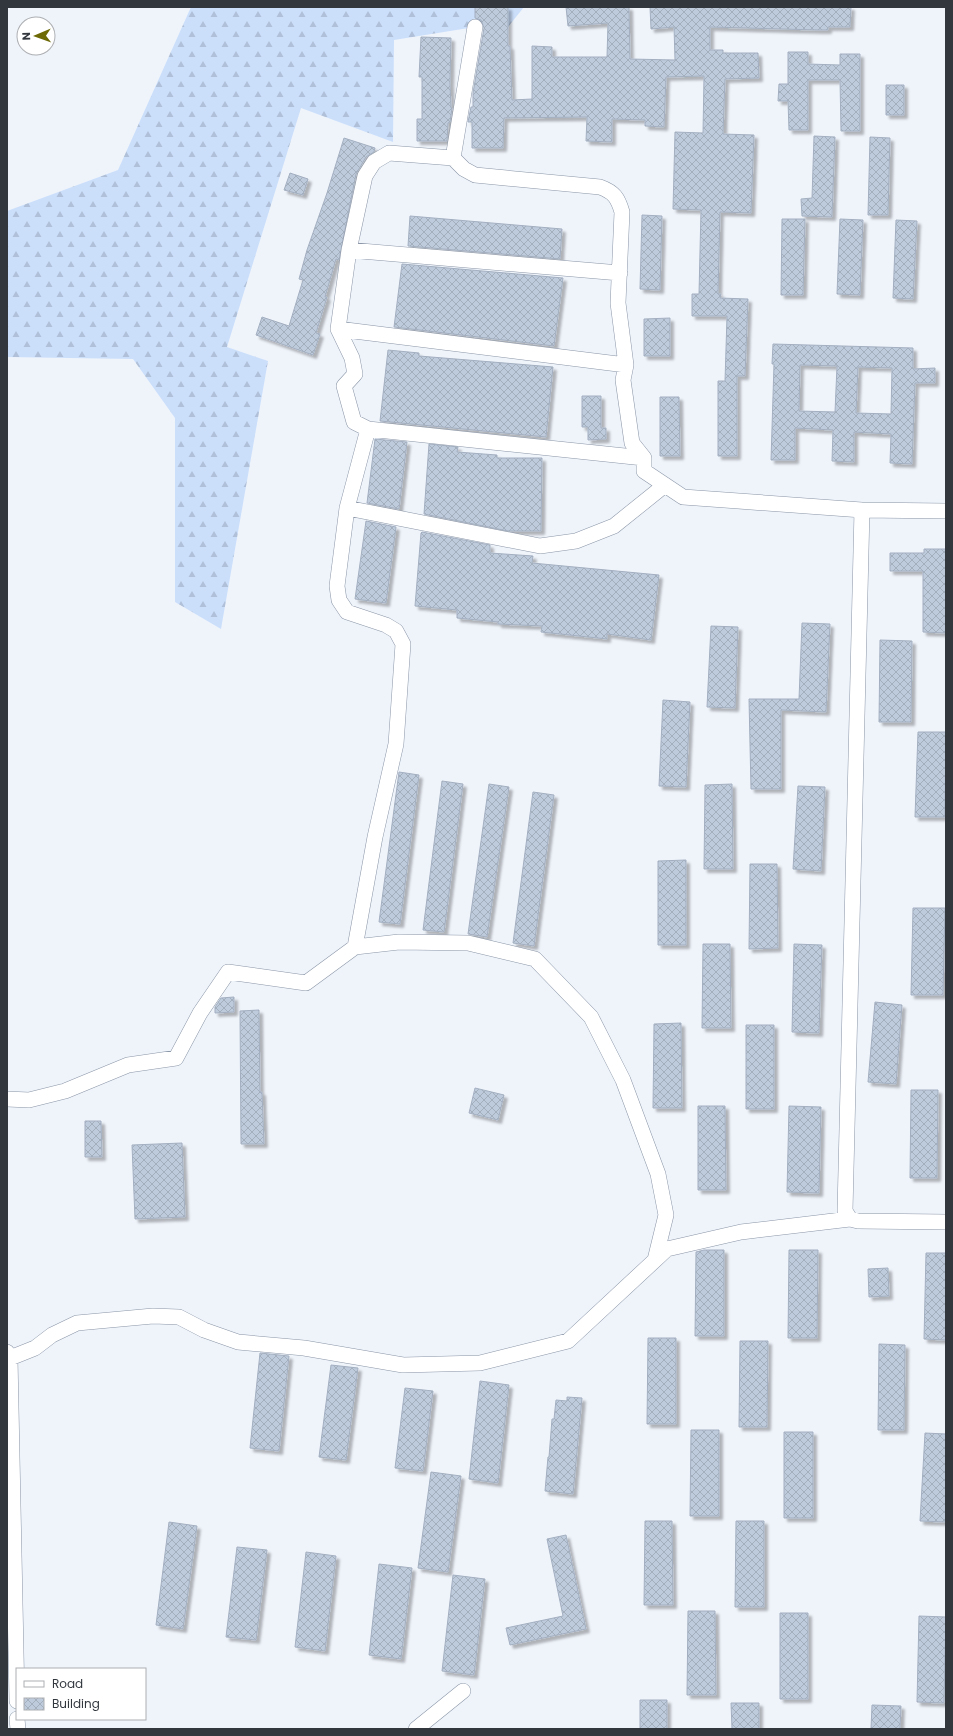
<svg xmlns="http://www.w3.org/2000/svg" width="953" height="1736" font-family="Poppins,sans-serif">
<defs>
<pattern id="forest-firs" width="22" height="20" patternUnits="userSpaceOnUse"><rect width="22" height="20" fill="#cbdffb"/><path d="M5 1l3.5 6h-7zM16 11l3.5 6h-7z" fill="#afc0d8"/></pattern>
<pattern id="building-cross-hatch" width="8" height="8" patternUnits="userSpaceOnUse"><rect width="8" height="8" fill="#becbdc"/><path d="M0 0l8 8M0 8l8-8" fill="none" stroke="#a4afbe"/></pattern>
<filter id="shadow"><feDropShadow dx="3.5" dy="3.5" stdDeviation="1" flood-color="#0004"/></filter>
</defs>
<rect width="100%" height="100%" fill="#eff4fb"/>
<path fill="url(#forest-firs)" d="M 191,7 L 524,7 L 508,27 L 475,27 L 394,40 L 393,142 L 301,108 L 227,347 L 268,361 L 221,629 L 175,602 L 175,418 L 133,359 L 7,357 L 7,211 L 118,170 Z"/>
<path fill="url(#building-cross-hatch)" stroke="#a3afc0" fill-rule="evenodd" filter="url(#shadow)" d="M 475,7 L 508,7 L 508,46 L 510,46 L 512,100 L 532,99 L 532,46 L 552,47 L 552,57 L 607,57 L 608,23 L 568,26 L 566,7 L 629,7 L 630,59 L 675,60 L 674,27 L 651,29 L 650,7 L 851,7 L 850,27 L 828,27 L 828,30 L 818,30 L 710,27 L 710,50 L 723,50 L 723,53 L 758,53 L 759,78 L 725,79 L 723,134 L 754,135 L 751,213 L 720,212 L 718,294 L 721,294 L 720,298 L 748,299 L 745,376 L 737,376 L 737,456 L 718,456 L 718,381 L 725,381 L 727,316 L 692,316 L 692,294 L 699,294 L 701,210 L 673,209 L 675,132 L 703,133 L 704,76 L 666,77 L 664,127 L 645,126 L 645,120 L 612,119 L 612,142 L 586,141 L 587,117 L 504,118 L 503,148 L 472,148 L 472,122 L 468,122 L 471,107 L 473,107 L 473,93 L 484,28 L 481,20 L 475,18 Z
M 421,37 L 451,38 L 450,83 L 451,108 L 452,108 L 450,122 L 448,123 L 447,141 L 417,141 L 417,119 L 422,119 L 422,77 L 419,77 Z
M 788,52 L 808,52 L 808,64 L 840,65 L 840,54 L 860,54 L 860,131 L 841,131 L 840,80 L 808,80 L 808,130 L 789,130 L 788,101 L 778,101 L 779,84 L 788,84 Z
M 886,85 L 904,85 L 904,115 L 886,115 Z
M 814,136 L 835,137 L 832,217 L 802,216 L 801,199 L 812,198 Z
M 870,137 L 890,138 L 888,215 L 868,215 Z
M 344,138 L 375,148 L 374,152 L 366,157 L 356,174 L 339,260 L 336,259 L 325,297 L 327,297 L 316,333 L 320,334 L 313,355 L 256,335 L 262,317 L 289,326 L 303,280 L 299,279 L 307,250 L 327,193 Z
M 290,173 L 308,179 L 303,195 L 284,190 Z
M 642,215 L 662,216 L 660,290 L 640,289 Z
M 410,216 L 562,229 L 560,259 L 408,246 Z
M 782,219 L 805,219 L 803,295 L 781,295 Z
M 840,219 L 863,220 L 860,295 L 837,294 Z
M 896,220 L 917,221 L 913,299 L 893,298 Z
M 402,264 L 563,278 L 554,346 L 394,327 Z
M 670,318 L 670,356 L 644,356 L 644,319 Z
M 773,344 L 913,348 L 913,369 L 935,368 L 935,383 L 915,383 L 912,464 L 890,463 L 891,434 L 854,432 L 854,462 L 832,461 L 833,430 L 795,428 L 795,460 L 771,460 L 774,364 L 772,364 ZM 800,365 L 837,366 L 835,412 L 799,411 ZM 858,367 L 892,368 L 891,414 L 856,413 Z
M 388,350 L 419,353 L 419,356 L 553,367 L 546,437 L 380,421 Z
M 582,396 L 601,396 L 601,428 L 606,428 L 606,439 L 588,440 L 588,427 L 582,427 Z
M 660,397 L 679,397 L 680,456 L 660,456 Z
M 375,439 L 407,442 L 399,509 L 367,503 Z
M 429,444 L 458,447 L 457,452 L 497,455 L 497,458 L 542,458 L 541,531 L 508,531 L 424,514 Z
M 366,521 L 396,527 L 386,603 L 355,599 Z
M 422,532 L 490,545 L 490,553 L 533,556 L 532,563 L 659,575 L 651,640 L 607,634 L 607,639 L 541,632 L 542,626 L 498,624 L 498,622 L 457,618 L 457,610 L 415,606 L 421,533 Z
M 924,549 L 946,549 L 946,633 L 923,632 L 923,571 L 890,571 L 890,553 L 924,553 Z
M 802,623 L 830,624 L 826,712 L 781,710 L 781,789 L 751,789 L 749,699 L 799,699 Z
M 711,626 L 738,627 L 735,708 L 707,707 Z
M 880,640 L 912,641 L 911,722 L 879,722 Z
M 663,700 L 690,702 L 686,787 L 659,786 Z
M 918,732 L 946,732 L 945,817 L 915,817 Z
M 399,772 L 419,775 L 400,924 L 379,922 Z
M 442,781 L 463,784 L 444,932 L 423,930 Z
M 489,784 L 509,787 L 487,937 L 468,934 Z
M 732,784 L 733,869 L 704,869 L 705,785 Z
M 798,786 L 825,787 L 821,871 L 793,869 Z
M 533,792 L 554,795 L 534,946 L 513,943 Z
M 686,860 L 686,945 L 658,945 L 658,861 Z
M 750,864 L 777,864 L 778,948 L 749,949 Z
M 913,908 L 945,908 L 943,995 L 911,995 Z
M 703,944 L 730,944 L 731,1028 L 702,1028 Z
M 794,944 L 822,945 L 819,1033 L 792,1032 Z
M 234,997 L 234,1012 L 215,1013 L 215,1007 L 221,998 Z
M 875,1002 L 902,1005 L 896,1084 L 868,1082 Z
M 259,1010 L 260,1092 L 262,1092 L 264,1144 L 241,1144 L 240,1011 Z
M 681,1023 L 682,1108 L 653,1108 L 654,1024 Z
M 746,1025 L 774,1025 L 774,1109 L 746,1109 Z
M 475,1088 L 504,1095 L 498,1120 L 469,1113 Z
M 911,1090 L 938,1090 L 937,1178 L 910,1178 Z
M 698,1106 L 725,1106 L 726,1190 L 698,1190 Z
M 789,1106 L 821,1107 L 819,1193 L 787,1192 Z
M 85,1121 L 101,1121 L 102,1157 L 85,1157 Z
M 182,1143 L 185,1217 L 135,1219 L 132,1145 Z
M 704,1250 L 724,1250 L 724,1336 L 695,1336 L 696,1252 Z
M 789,1250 L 818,1250 L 817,1338 L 788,1338 Z
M 926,1253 L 946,1253 L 946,1340 L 924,1339 Z
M 888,1268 L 889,1296 L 869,1297 L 868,1269 Z
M 648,1338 L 676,1338 L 676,1424 L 647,1424 Z
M 740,1341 L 768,1341 L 767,1427 L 739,1427 Z
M 879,1344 L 905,1345 L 904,1430 L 878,1430 Z
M 260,1353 L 289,1356 L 279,1451 L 250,1448 Z
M 331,1365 L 358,1368 L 346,1460 L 319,1457 Z
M 480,1381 L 509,1385 L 498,1483 L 469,1479 Z
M 405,1388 L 433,1391 L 423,1471 L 395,1468 Z
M 567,1397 L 582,1398 L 573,1494 L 545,1491 L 548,1457 L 549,1457 L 552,1419 L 554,1419 L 556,1400 L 567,1401 Z
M 691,1430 L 719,1430 L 719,1516 L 690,1516 Z
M 784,1432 L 813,1432 L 813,1518 L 784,1518 Z
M 925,1433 L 946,1434 L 946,1522 L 920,1521 Z
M 431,1472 L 461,1476 L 448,1572 L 418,1568 Z
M 645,1521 L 672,1521 L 673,1605 L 644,1605 Z
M 736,1521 L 764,1521 L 764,1607 L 735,1607 Z
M 169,1522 L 197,1526 L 183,1629 L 156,1625 Z
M 566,1535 L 586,1629 L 510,1645 L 506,1628 L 563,1616 L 547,1539 Z
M 237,1547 L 267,1550 L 256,1640 L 226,1637 Z
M 306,1552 L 336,1556 L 325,1651 L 295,1647 Z
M 379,1564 L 412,1568 L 401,1659 L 369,1655 Z
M 453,1575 L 485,1579 L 474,1675 L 442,1671 Z
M 688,1611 L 715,1611 L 716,1695 L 687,1695 Z
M 780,1613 L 808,1613 L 808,1699 L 780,1699 Z
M 919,1616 L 946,1617 L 944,1703 L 917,1702 Z
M 640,1700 L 667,1700 L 667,1729 L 640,1729 Z
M 731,1703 L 759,1703 L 759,1729 L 732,1729 Z
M 872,1705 L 901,1706 L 900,1729 L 871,1729 Z"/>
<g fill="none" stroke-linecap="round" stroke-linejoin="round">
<defs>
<path id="street" d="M 475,27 L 453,158 L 464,169 L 475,175 L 600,187 C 614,192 618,198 622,212 L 618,303 L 626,365 L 623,380 L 632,443 L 644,458 L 644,471 L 683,497 L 862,510 L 946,511
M 349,250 L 620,273
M 338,329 L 626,365
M 368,429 L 644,458
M 347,508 L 540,546 L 576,541 L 614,526 L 665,485
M 355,947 L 375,837 L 396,744 L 403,644 L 396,631 L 386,625 L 347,612 L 339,600 L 337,586 L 347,508 L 368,429 L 354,422 L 344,386 L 355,374 L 352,358 L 338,329 L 349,250 L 365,176 L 374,162 L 389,153 L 453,158
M 7,1099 L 29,1100 L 65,1091 L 128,1065 L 176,1058 L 200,1013 L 228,972 L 306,983 L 355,947 L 399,942 L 468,943 L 535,959 L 591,1017 L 623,1080 L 658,1174 L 666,1215 L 655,1260
M 850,1219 L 845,1211 L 862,510
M 7,1352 L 10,1358 L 17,1701
M 10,1358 L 35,1348 L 52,1335 L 77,1323 L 153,1316 L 179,1317 L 204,1330 L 238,1342 L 304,1348 L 403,1365 L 480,1363 L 568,1341 L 667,1249 L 741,1232 L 850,1219 L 858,1221 L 946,1222
M 17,1719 L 18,1729
M 416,1729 L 463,1691"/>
</defs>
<use href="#street" stroke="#8b96a7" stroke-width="16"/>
<use href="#street" stroke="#fff" stroke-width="15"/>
</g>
<rect width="953" height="1736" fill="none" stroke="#32373e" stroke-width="16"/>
<rect x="16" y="1668" width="130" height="52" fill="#ffffff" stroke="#adafb2"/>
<rect x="24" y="1681" width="20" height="6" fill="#ffffff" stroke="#adafb2"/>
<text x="52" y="1688" font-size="12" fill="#32373e">Road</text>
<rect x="24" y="1698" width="20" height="12" fill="url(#building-cross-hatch)" stroke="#adafb2"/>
<text x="52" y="1708" font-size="12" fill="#32373e">Building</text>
<g transform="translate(36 36) rotate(268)"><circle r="19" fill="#ffffff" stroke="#adafb2"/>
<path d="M0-3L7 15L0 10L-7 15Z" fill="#6d6a06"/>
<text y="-6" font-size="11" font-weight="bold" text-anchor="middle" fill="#32373e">N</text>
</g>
</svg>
